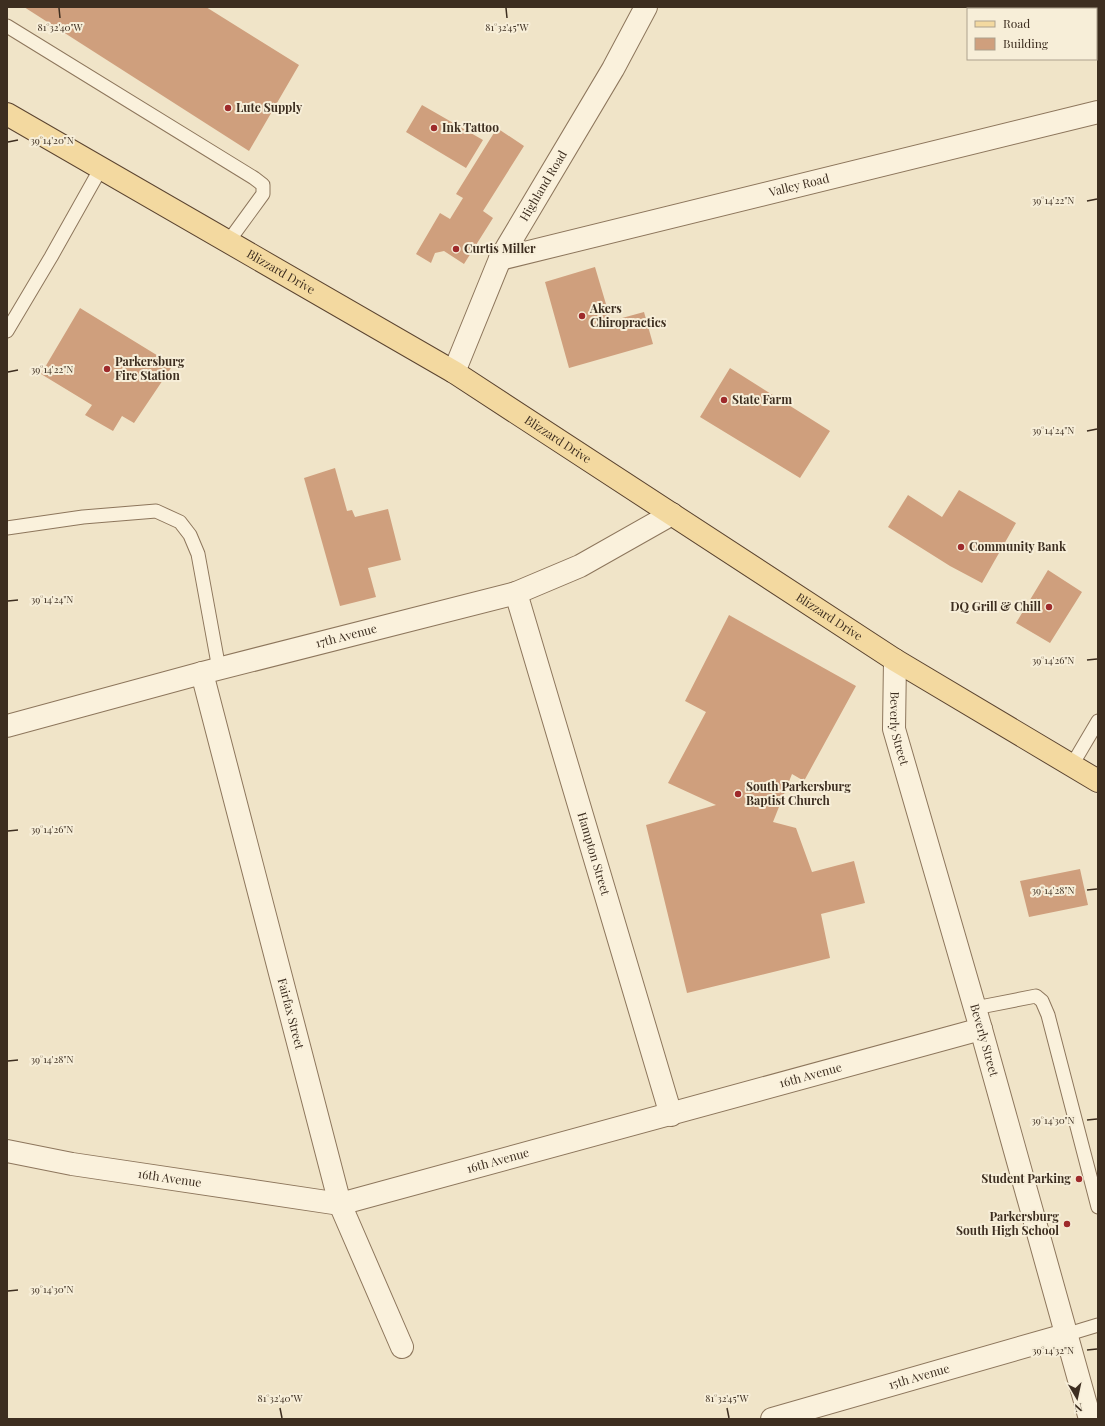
<svg xmlns="http://www.w3.org/2000/svg" width="1105" height="1426" font-family="'Playfair Display',serif">
<rect width="100%" height="100%" fill="#f0e4c8"/>
<path fill="#cf9f7d" d="M 24,7 L 206,7 L 299,65 L 249,151 Z
M 422,105 L 483,140 L 466,168 L 406,132 Z
M 497,128 L 524,146 L 483,211 L 493,218 L 464,264 L 444,251 L 435,253 L 431,263 L 416,254 L 440,213 L 450,219 L 463,198 L 456,194 Z
M 595,267 L 611,321 L 644,312 L 653,344 L 569,368 L 545,282 Z
M 80,308 L 173,365 L 134,423 L 122,416 L 113,431 L 85,415 L 92,405 L 41,374 Z
M 730,368 L 830,431 L 800,478 L 700,417 Z
M 335,468 L 347,511 L 352,510 L 355,517 L 388,509 L 401,560 L 368,568 L 376,597 L 340,606 L 304,478 Z
M 959,490 L 1016,523 L 982,583 L 950,566 L 888,527 L 908,495 L 942,517 Z
M 1048,570 L 1082,592 L 1050,643 L 1016,623 Z
M 729,615 L 856,686 L 804,781 L 792,774 L 773,822 L 796,828 L 812,872 L 854,861 L 865,903 L 821,914 L 830,958 L 687,993 L 646,825 L 716,805 L 668,783 L 706,712 L 685,701 Z
M 1080,869 L 1088,905 L 1029,917 L 1020,881 Z"/>
<g fill="none" stroke-linecap="round" stroke-linejoin="round">
<defs>
<path id="lane" d="M 7,26 L 254,178 L 263,185 L 263,194 L 228,242
M 7,331 L 51,257 L 101,168
M 7,528 L 83,517 L 156,511 L 180,522 L 190,535 L 198,554 L 219,669
M 1072,765 L 1098,721
M 975,1008 L 1036,996 L 1042,1001 L 1048,1015 L 1098,1207
M 1065,1335 L 1098,1325"/>
<g id="street">
<path id="s1" d="M 500,259 L 1098,112"/>
<path id="s2" d="M 454,372 L 500,259 L 613,69 L 646,7"/>
<path id="s3" d="M 516,593 L 671,1115"/>
<path id="s4" d="M 895,660 L 894,729 L 981,1029 L 1090,1419"/>
<path id="s5" d="M 202,673 L 340,1204 L 402,1347"/>
<path id="s6" d="M 7,726 L 202,673 L 516,593 L 580,566 L 672,514"/>
<path id="s7" d="M 7,1151 L 72,1164 L 340,1204 L 981,1029"/>
<path id="s8" d="M 772,1419 L 1065,1335"/>
</g>
<g id="primary">
<path id="s9" d="M 7,114 L 454,372 L 895,660 L 1098,781"/>
</g>
</defs>
<use href="#lane" stroke="#8d765c" stroke-width="15"/>
<use href="#street" stroke="#8d765c" stroke-width="24"/>
<use href="#primary" stroke="#5b4430" stroke-width="24"/>
<use href="#lane" stroke="#faf1dc" stroke-width="13"/>
<use href="#street" stroke="#faf1dc" stroke-width="22"/>
<use href="#primary" stroke="#f3d9a0" stroke-width="22"/>
</g>
<path fill="none" stroke="#3d2e20" stroke-width="1.5" d="M 59,8 L 60,18M 506,8 L 507,18M 8,142 L 18,140M 1087,201 L 1097,199M 8,372 L 18,370M 1087,431 L 1097,429M 8,601 L 18,600M 1087,660 L 1097,659M 8,831 L 18,830M 1087,890 L 1097,889M 8,1061 L 18,1060M 1087,1120 L 1097,1119M 8,1291 L 18,1290M 1087,1350 L 1097,1349M 280,1408 L 282,1418M 727,1408 L 729,1418"/>
<g fill="#9e2a2b" stroke="#f7eed8" stroke-width="1.5">
<circle cx="228" cy="108" r="4"/>
<circle cx="434" cy="128" r="4"/>
<circle cx="456" cy="249" r="4"/>
<circle cx="582" cy="316" r="4"/>
<circle cx="107" cy="369" r="4"/>
<circle cx="724" cy="400" r="4"/>
<circle cx="961" cy="547" r="4"/>
<circle cx="1049" cy="607" r="4"/>
<circle cx="738" cy="794" r="4"/>
<circle cx="1079" cy="1179" r="4"/>
<circle cx="1067" cy="1224" r="4"/>
</g>
<g text-anchor="middle" stroke-width="4" stroke-linejoin="round" paint-order="stroke">
<g font-size="12" font-weight="bold" fill="#3d2e20" stroke="#f7eed8" text-anchor="start">
<text x="236" y="112">Lute Supply</text>
<text x="442" y="132">Ink Tattoo</text>
<text x="464" y="253">Curtis Miller</text>
<text x="590" y="313">Akers<tspan x="590" dy="14">Chiropractics</tspan></text>
<text x="115" y="366">Parkersburg<tspan x="115" dy="14">Fire Station</tspan></text>
<text x="732" y="404">State Farm</text>
<text x="969" y="551">Community Bank</text>
<text x="1041" y="611" text-anchor="end">DQ Grill &amp; Chill</text>
<text x="746" y="791">South Parkersburg<tspan x="746" dy="14">Baptist Church</tspan></text>
<text x="1071" y="1183" text-anchor="end">Student Parking</text>
<text x="1059" y="1221" text-anchor="end">Parkersburg<tspan x="1059" dy="14">South High School</tspan></text>
</g>
<g font-size="12" fill="#3d2e20" stroke="#f7eed8">
<text dy="4" stroke="none"><textPath href="#s1" startOffset="308">Valley Road</textPath></text>
<text dy="4" stroke="none"><textPath href="#s2" startOffset="207">Highland Road</textPath></text>
<text dy="4" stroke="none"><textPath href="#s9" startOffset="316">Blizzard Drive</textPath></text>
<text dy="4" stroke="none"><textPath href="#s9" startOffset="640">Blizzard Drive</textPath></text>
<text dy="4" stroke="none"><textPath href="#s9" startOffset="964">Blizzard Drive</textPath></text>
<text dy="4" stroke="none"><textPath href="#s6" startOffset="351">17th Avenue</textPath></text>
<text dy="4" stroke="none"><textPath href="#s4" startOffset="69">Beverly Street</textPath></text>
<text dy="4" stroke="none"><textPath href="#s3" startOffset="272">Hampton Street</textPath></text>
<text dy="4" stroke="none"><textPath href="#s5" startOffset="352">Fairfax Street</textPath></text>
<text dy="4" stroke="none"><textPath href="#s4" startOffset="393">Beverly Street</textPath></text>
<text dy="4" stroke="none"><textPath href="#s7" startOffset="825">16th Avenue</textPath></text>
<text dy="4" stroke="none"><textPath href="#s7" startOffset="501">16th Avenue</textPath></text>
<text dy="4" stroke="none"><textPath href="#s7" startOffset="165">16th Avenue</textPath></text>
<text dy="4" stroke="none"><textPath href="#s8" startOffset="153">15th Avenue</textPath></text>
</g>
</g>
<g font-size="10" text-anchor="middle" fill="#3d2e20" stroke="#f7eed8" stroke-width="4" stroke-linejoin="round" paint-order="stroke">
<text x="60" y="31">81°32'40"W</text>
<text x="507" y="31">81°32'45"W</text>
<text x="52" y="144">39°14'20"N</text>
<text x="1053" y="204">39°14'22"N</text>
<text x="52" y="373">39°14'22"N</text>
<text x="1053" y="434">39°14'24"N</text>
<text x="52" y="603">39°14'24"N</text>
<text x="1053" y="664">39°14'26"N</text>
<text x="52" y="833">39°14'26"N</text>
<text x="1053" y="894">39°14'28"N</text>
<text x="52" y="1063">39°14'28"N</text>
<text x="1053" y="1124">39°14'30"N</text>
<text x="52" y="1293">39°14'30"N</text>
<text x="1053" y="1354">39°14'32"N</text>
<text x="280" y="1402">81°32'40"W</text>
<text x="727" y="1402">81°32'45"W</text>
</g>
<rect width="1105" height="1426" fill="none" stroke="#3d2e20" stroke-width="16"/>
<rect x="967" y="8" width="130" height="52" fill="#f7eed8" stroke="#ada18e"/>
<rect x="975" y="21" width="20" height="6" fill="#f3d9a0" stroke="#ada18e"/>
<text x="1003" y="28" font-size="12" fill="#3d2e20">Road</text>
<rect x="975" y="38" width="20" height="12" fill="#cf9f7d" stroke="#ada18e"/>
<text x="1003" y="48" font-size="12" fill="#3d2e20">Building</text>
<g transform="translate(1077 1398) rotate(171)" stroke="#f7eed8" stroke-width="3" paint-order="stroke">
<path d="M0-3L7 15L0 10L-7 15Z" fill="#3d2e20"/>
<text y="-6" font-size="11" font-weight="bold" text-anchor="middle" fill="#3d2e20">N</text>
</g>
</svg>
